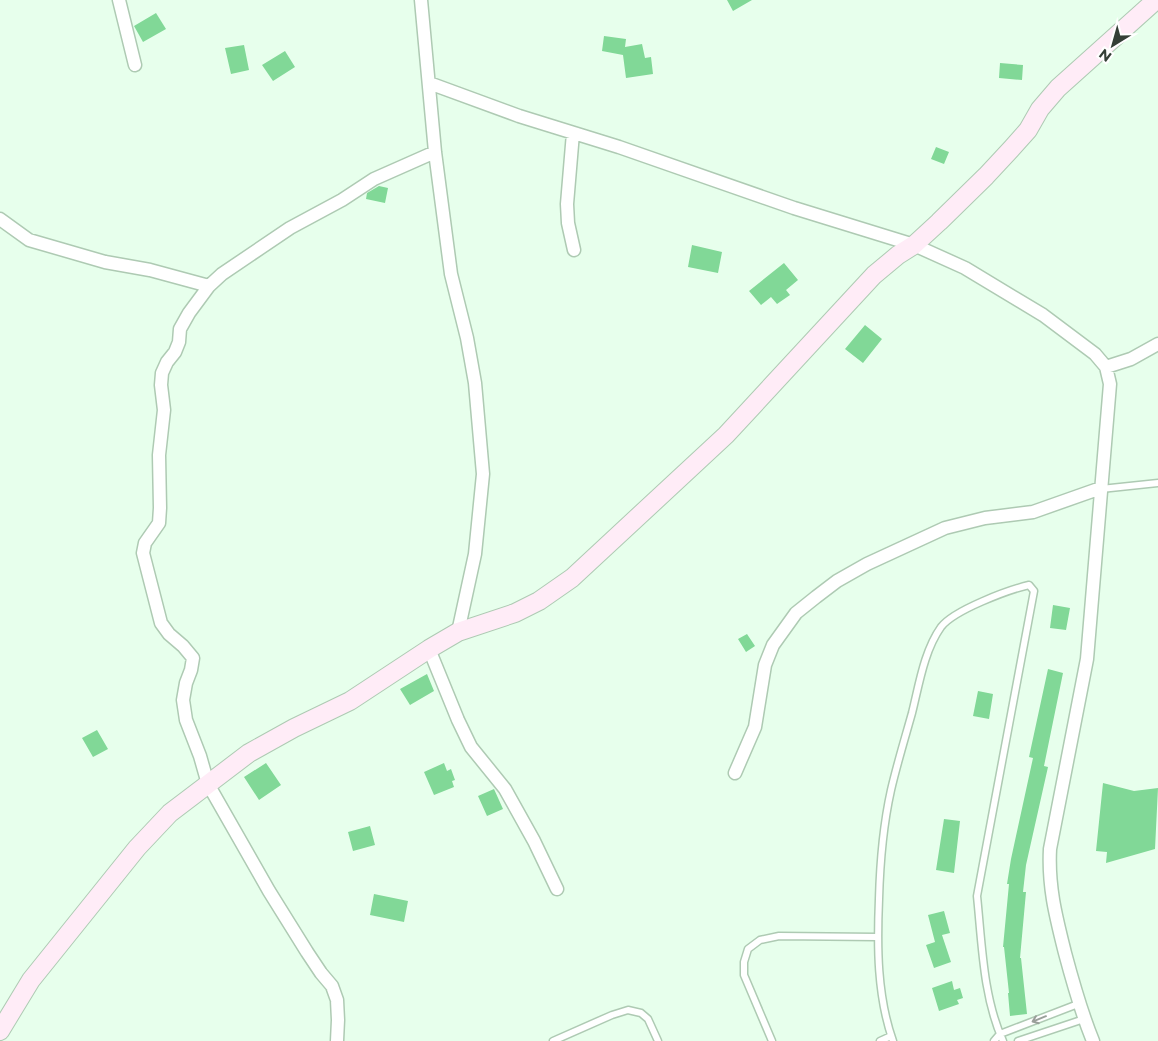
<svg xmlns="http://www.w3.org/2000/svg" width="1158" height="1041" font-family="Montserrat,sans-serif">
<rect width="100%" height="100%" fill="#e7ffec"/>
<path fill="#81d897" d="M 727,0 L 752,0 L 733,11 Z
M 156,13 L 166,29 L 143,42 L 134,26 Z
M 604,36 L 626,39 L 625,47 L 642,44 L 645,58 L 651,57 L 653,74 L 626,78 L 623,55 L 602,51 Z
M 244,45 L 249,70 L 231,74 L 225,48 Z
M 285,51 L 295,67 L 273,81 L 262,65 Z
M 1000,63 L 1023,65 L 1022,80 L 999,78 Z
M 936,147 L 949,152 L 944,164 L 931,159 Z
M 379,186 L 388,188 L 385,203 L 366,199 L 367,193 Z
M 692,245 L 722,252 L 718,273 L 688,267 Z
M 784,263 L 798,280 L 786,290 L 790,295 L 777,304 L 771,297 L 761,305 L 749,291 Z
M 865,325 L 882,339 L 863,363 L 845,349 Z
M 1053,605 L 1070,608 L 1066,630 L 1050,628 Z
M 747,634 L 755,646 L 746,652 L 738,639 Z
M 1048,669 L 1063,673 L 1044,766 L 1048,767 L 1026,865 L 1023,892 L 1026,892 L 1020,958 L 1021,958 L 1027,1014 L 1010,1016 L 1008,993 L 1009,993 L 1004,947 L 1003,947 L 1009,884 L 1007,884 L 1011,859 L 1033,758 L 1029,757 Z
M 427,674 L 434,691 L 410,705 L 400,689 Z
M 978,691 L 993,694 L 989,719 L 973,716 Z
M 97,730 L 108,749 L 93,757 L 82,738 Z
M 266,763 L 281,785 L 259,800 L 244,777 Z
M 444,763 L 447,771 L 451,769 L 455,780 L 452,781 L 454,787 L 434,795 L 424,772 Z
M 1103,783 L 1134,791 L 1158,788 L 1155,849 L 1106,863 L 1107,852 L 1096,851 Z
M 494,789 L 503,809 L 487,816 L 478,796 Z
M 944,819 L 960,821 L 954,873 L 936,870 Z
M 370,826 L 375,845 L 353,851 L 348,832 Z
M 374,894 L 408,901 L 404,922 L 370,915 Z
M 944,911 L 950,933 L 942,935 L 951,962 L 934,968 L 926,945 L 935,942 L 928,915 Z
M 952,981 L 954,990 L 960,988 L 963,998 L 957,1000 L 959,1004 L 939,1011 L 932,988 Z"/>
<g fill="none" stroke-linecap="round" stroke-linejoin="round">
<defs>
<path id="lane" d="M 1101,489 L 1158,483
M 553,1041 L 612,1015 L 628,1010 L 641,1013 L 648,1019 L 658,1041
M 772,1041 L 744,975 L 744,962 L 748,949 L 760,940 L 779,936 L 877,937
M 880,1041 L 891,1036
M 893,1041 C 877,996 877,946 879,899 C 880,862 883,826 891,790 C 897,764 905,738 912,713 C 919,685 924,651 941,627 C 954,610 1008,590 1029,585 L 1034,591 L 977,896 C 982,944 983,997 1003,1041
M 994,1041 L 1000,1034 L 1078,1004
M 1018,1041 L 1084,1019"/>
<path id="street" d="M 119,0 L 135,65
M 421,0 L 435,152 L 451,274 L 467,338 L 475,383 L 483,474 L 475,554 L 458,632
M 429,83 L 519,116 L 619,147 L 794,208 L 914,245 L 965,268 L 1043,315 L 1095,354 L 1106,367 L 1110,384 L 1087,659 L 1050,849 C 1048,887 1056,917 1065,953 C 1073,983 1081,1012 1093,1041
M 573,133 L 567,204 L 568,223 L 574,250
M 0,219 L 29,240 L 105,262 L 150,270 L 209,286
M 1106,367 L 1131,359 L 1158,344
M 429,649 L 458,720 L 471,747 L 505,789 L 534,841 L 557,889
M 735,773 L 755,727 L 765,665 L 773,645 L 796,613 L 816,597 L 837,581 L 867,564 L 945,528 L 985,518 L 1033,512 L 1101,488
M 337,1041 L 338,1020 L 337,1000 L 332,986 L 321,973 L 307,952 L 269,891 L 208,784 L 200,756 L 186,720 L 183,700 L 186,683 L 191,670 L 193,658 L 183,646 L 169,634 L 161,623 L 143,553 L 145,543 L 159,523 L 160,508 L 159,455 L 164,410 L 161,385 L 162,373 L 167,362 L 175,352 L 179,342 L 180,329 L 189,313 L 209,286 L 222,274 L 290,228 L 342,200 L 374,179 L 435,152"/>
<path id="secondary" d="M 0,1031 L 31,980 L 137,848 L 170,813 L 249,753 L 294,728 L 350,701 L 429,649 L 458,632 L 515,613 L 539,601 L 572,578 L 726,435 L 874,275 L 898,255 L 914,245 L 939,222 L 986,176 L 1012,148 L 1028,130 L 1040,109 L 1058,88 L 1156,0"/>
</defs>
<use href="#lane" stroke="#aecab3" stroke-width="9"/>
<use href="#street" stroke="#aecab3" stroke-width="15"/>
<use href="#secondary" stroke="#aecab3" stroke-width="20"/>
<use href="#lane" stroke="#fff" stroke-width="6"/>
<use href="#street" stroke="#fff" stroke-width="12"/>
<use href="#secondary" stroke="#ffecf7" stroke-width="18"/>
</g>
<defs><path id="oneway-shaft" d="M-6 0H5M1.5-3L5.5 0L1.5 3" fill="none" stroke-width="1.6" stroke-linecap="round" stroke-linejoin="round" transform="scale(1.25)"/></defs>
<use stroke="#9a9f9a" href="#oneway-shaft" transform="translate(1039 1019) rotate(158)"/>
<g transform="translate(1113 45) rotate(217)" stroke="#ffffff" stroke-width="4" paint-order="stroke">
<path d="M0-4L9 19L0 12L-9 19Z" fill="#343f36"/>
<text y="-8" font-size="14" font-weight="bold" text-anchor="middle" fill="#343f36">N</text>
</g>
</svg>
